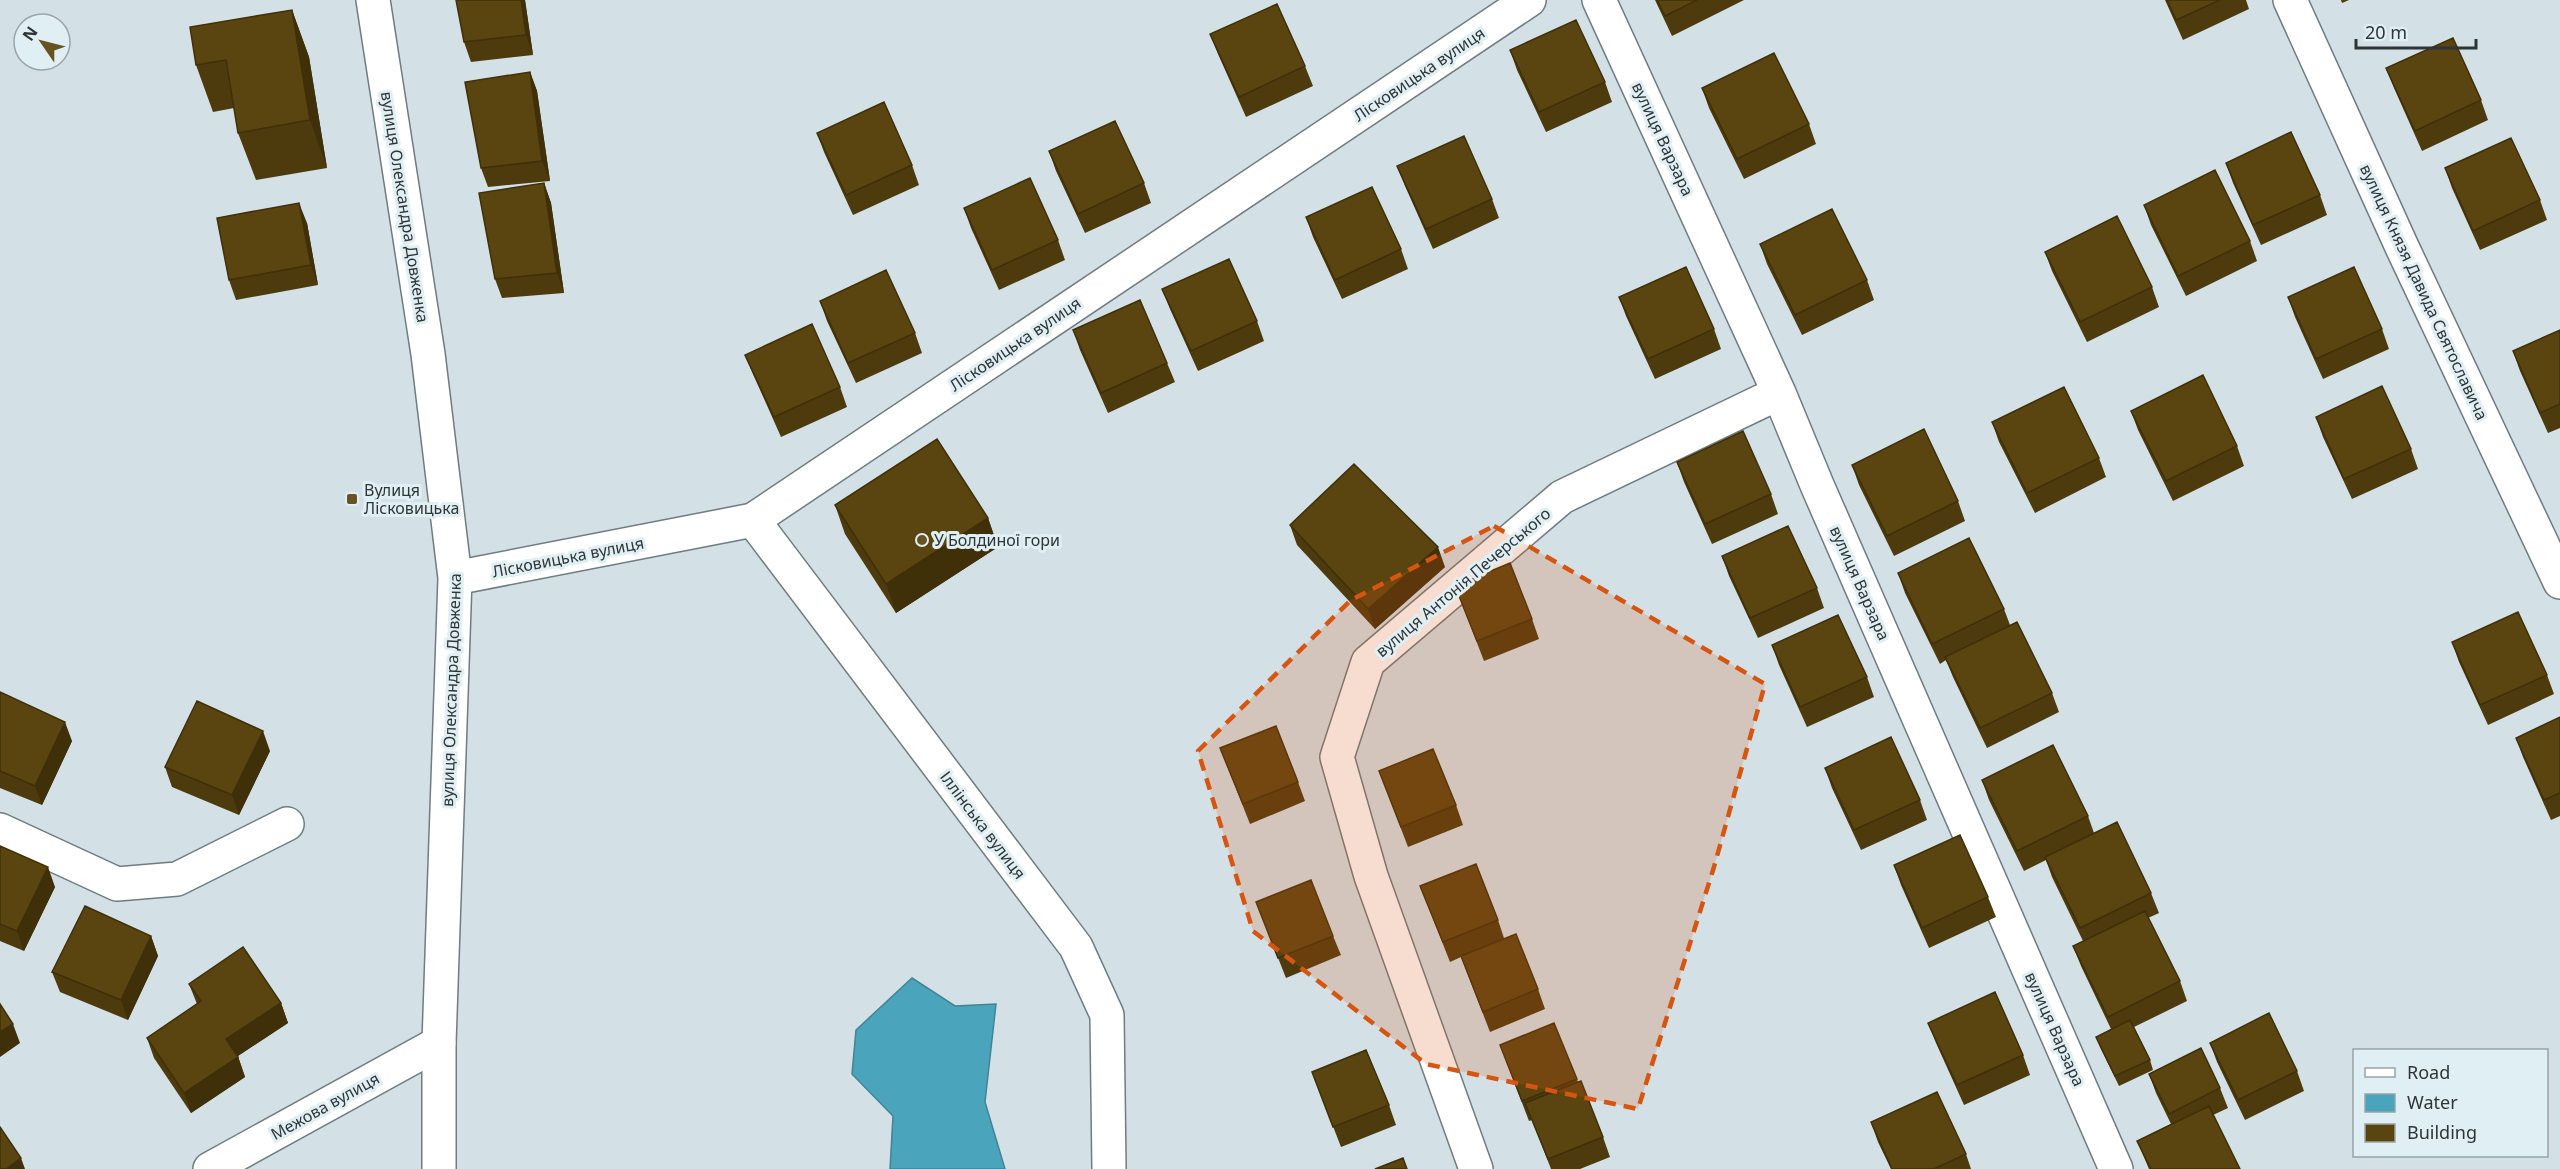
<svg xmlns="http://www.w3.org/2000/svg" width="2560" height="1169" font-family="'Noto Sans',sans-serif">
<rect width="100%" height="100%" fill="#d3e1e6"/>
<path fill="#4aa5bc" stroke="#428394" stroke-width="1.5" d="M 912,978 L 955,1006 L 996,1004 L 985,1102 L 1005,1169 L 890,1169 L 893,1116 L 852,1074 L 856,1030 Z"/>
<g fill="none" stroke-linecap="round" stroke-linejoin="round">
<defs>
<path id="minor" d="M 1599,0 L 1779,393 L 1817,485 L 2116,1169
M 2290,0 L 2402,247 L 2560,582
M 753,520 L 1076,947 L 1107,1015 L 1109,1169
M 0,830 L 117,884 L 177,879 L 287,824
M 210,1169 L 439,1043
M 1476,1169 L 1371,876 L 1337,757 L 1368,662 L 1562,497 L 1779,393"/>
<path id="major" d="M 373,0 L 428,354 L 455,578 L 439,1043 L 439,1169
M 455,578 L 753,520 L 1529,0"/>
</defs>
<use href="#minor" stroke="#6f7c80" stroke-width="36"/>
<use href="#major" stroke="#6f7c80" stroke-width="36"/>
<use href="#minor" stroke="#fff" stroke-width="33"/>
<use href="#major" stroke="#fff" stroke-width="33"/>
</g>
<path fill="#4d3a0d" d="M 456,0 L 525,0 L 533,55 L 471,62 L 464,42 Z
M 1655,0 L 1744,0 L 1672,36 Z
M 2165,0 L 2246,0 L 2249,9 L 2183,40 Z
M 2341,0 L 2349,0 L 2342,3 Z
M 292,10 L 309,57 L 327,168 L 256,180 L 238,133 L 234,108 L 213,112 L 196,65 Z
M 1210,34 L 1305,66 L 1313,86 L 1246,117 L 1218,54 Z
M 1510,50 L 1605,82 L 1612,102 L 1546,132 L 1517,70 Z
M 2386,68 L 2481,100 L 2488,120 L 2422,151 L 2394,88 Z
M 530,72 L 537,91 L 550,181 L 488,187 L 481,168 Z
M 1702,88 L 1809,124 L 1816,144 L 1744,179 L 1709,108 Z
M 817,133 L 912,165 L 919,185 L 853,215 L 824,152 Z
M 1049,151 L 1144,183 L 1151,203 L 1085,233 L 1056,171 Z
M 2226,163 L 2320,195 L 2327,215 L 2261,245 L 2233,183 Z
M 1397,166 L 1492,199 L 1499,218 L 1433,249 L 1405,186 Z
M 2445,168 L 2540,200 L 2547,220 L 2480,250 L 2452,188 Z
M 544,183 L 551,203 L 564,293 L 502,298 L 495,279 Z
M 2144,205 L 2250,241 L 2257,261 L 2186,296 L 2151,225 Z
M 964,208 L 1058,240 L 1065,260 L 999,290 L 971,228 Z
M 1306,217 L 1401,249 L 1408,269 L 1342,299 L 1313,237 Z
M 307,223 L 318,285 L 236,300 L 229,280 Z
M 1760,244 L 1867,280 L 1874,300 L 1802,335 L 1767,264 Z
M 2045,252 L 2152,287 L 2159,307 L 2087,342 L 2052,271 Z
M 1162,289 L 1257,321 L 1264,341 L 1198,371 L 1170,309 Z
M 1619,297 L 1714,329 L 1721,349 L 1655,379 L 1626,316 Z
M 2288,297 L 2382,329 L 2389,349 L 2323,379 L 2295,317 Z
M 820,301 L 915,333 L 922,353 L 856,383 L 827,321 Z
M 1073,330 L 1167,363 L 1175,382 L 1108,413 L 1080,350 Z
M 2560,330 L 2560,428 L 2548,433 L 2520,371 L 2513,351 Z
M 745,355 L 840,387 L 847,407 L 781,437 L 753,374 Z
M 2131,411 L 2237,446 L 2244,466 L 2173,501 L 2138,430 Z
M 2316,417 L 2411,449 L 2418,469 L 2352,499 L 2323,437 Z
M 1992,422 L 2099,458 L 2106,477 L 2035,513 L 1999,442 Z
M 1677,462 L 1771,494 L 1778,514 L 1712,544 L 1684,482 Z
M 1852,465 L 1958,501 L 1965,521 L 1894,556 L 1859,485 Z
M 835,505 L 988,518 L 998,547 L 896,613 L 845,534 Z
M 1290,525 L 1445,567 L 1375,629 L 1297,545 Z
M 1722,556 L 1817,588 L 1824,608 L 1758,638 L 1729,576 Z
M 1898,573 L 2004,609 L 2010,625 L 2052,693 L 2059,712 L 1987,748 L 1953,677 L 1946,660 L 1940,664 L 1905,593 Z
M 1455,586 L 1532,619 L 1539,639 L 1484,661 Z
M 2452,642 L 2547,675 L 2554,694 L 2488,725 L 2459,662 Z
M 1772,645 L 1867,677 L 1874,697 L 1807,727 L 1779,665 Z
M 0,692 L 72,741 L 42,805 L 0,788 Z
M 2560,717 L 2560,816 L 2551,820 L 2523,757 L 2516,738 Z
M 1220,748 L 1298,782 L 1305,801 L 1250,824 Z
M 270,751 L 239,815 L 172,787 L 165,767 Z
M 1825,768 L 1920,800 L 1927,820 L 1861,850 L 1832,788 Z
M 1379,771 L 1456,805 L 1463,825 L 1408,847 Z
M 1982,780 L 2088,816 L 2094,833 L 2151,893 L 2159,913 L 2148,918 L 2180,981 L 2187,1001 L 2134,1027 L 2150,1060 L 2153,1070 L 2119,1086 L 2100,1047 L 2096,1037 L 2111,1029 L 2081,966 L 2073,946 L 2083,941 L 2052,877 L 2046,860 L 2024,871 L 1989,800 Z
M 0,846 L 55,887 L 24,951 L 0,941 Z
M 1894,865 L 1988,897 L 1996,917 L 1929,948 L 1901,885 Z
M 1420,886 L 1498,920 L 1504,938 L 1538,989 L 1545,1009 L 1490,1032 L 1461,957 L 1450,962 Z
M 1256,902 L 1333,936 L 1341,955 L 1286,978 Z
M 151,936 L 158,956 L 128,1020 L 60,992 L 52,972 Z
M 189,984 L 281,1003 L 288,1023 L 238,1056 L 245,1077 L 191,1113 L 154,1058 L 147,1038 L 197,1004 Z
M 1554,1023 L 1578,1082 L 1603,1137 L 1610,1157 L 1580,1169 L 1551,1169 L 1532,1120 L 1529,1121 L 1500,1045 Z
M 1928,1023 L 2023,1055 L 2030,1075 L 1964,1105 L 1936,1043 Z
M 2210,1043 L 2297,1071 L 2304,1091 L 2245,1120 L 2217,1062 Z
M 1312,1072 L 1389,1105 L 1396,1125 L 1341,1147 Z
M 2149,1074 L 2220,1088 L 2228,1108 L 2213,1115 L 2240,1169 L 2149,1169 L 2137,1141 L 2171,1124 L 2156,1093 Z
M 1871,1122 L 1966,1154 L 1971,1169 L 1891,1169 L 1878,1142 Z"/>
<path fill="#3f300a" d="M 521,0 L 525,0 L 533,55 L 526,35 Z
M 292,10 L 309,57 L 327,168 L 310,120 Z
M 530,72 L 537,91 L 550,181 L 542,161 Z
M 544,183 L 551,203 L 564,293 L 557,273 Z
M 299,203 L 307,223 L 318,285 L 311,265 Z
M 988,518 L 998,547 L 896,613 L 886,584 Z
M 1438,547 L 1445,567 L 1375,629 L 1368,609 Z
M 65,722 L 72,741 L 42,805 L 35,786 Z
M 263,731 L 270,751 L 239,815 L 232,795 Z
M 48,867 L 55,887 L 24,951 L 17,931 Z
M 151,936 L 158,956 L 128,1020 L 121,1000 Z
M 281,1003 L 288,1023 L 233,1059 L 226,1039 Z
M 13,1024 L 20,1043 L 0,1057 L 0,1032 Z
M 238,1057 L 245,1077 L 191,1113 L 184,1093 Z
M 21,1158 L 25,1169 L 6,1169 Z"/>
<path fill="#5a440f" stroke="#3f300a" stroke-width="1.5" d="M 456,0 L 521,0 L 526,35 L 464,42 Z
M 1657,0 L 1697,0 L 1665,16 Z
M 2167,0 L 2220,0 L 2176,20 Z
M 1277,4 L 1305,66 L 1239,97 L 1210,34 Z
M 292,10 L 310,120 L 238,133 L 226,60 L 196,65 L 190,27 Z
M 1576,20 L 1605,82 L 1539,112 L 1510,50 Z
M 2453,38 L 2481,100 L 2415,131 L 2386,68 Z
M 1774,53 L 1809,124 L 1737,159 L 1702,88 Z
M 530,72 L 542,161 L 481,168 L 465,82 Z
M 884,102 L 912,165 L 846,195 L 817,133 Z
M 1115,121 L 1144,183 L 1078,214 L 1049,151 Z
M 2291,132 L 2320,195 L 2253,225 L 2226,163 Z
M 1464,136 L 1492,199 L 1426,229 L 1397,166 Z
M 2511,138 L 2540,200 L 2473,231 L 2445,168 Z
M 2215,170 L 2250,241 L 2178,276 L 2144,205 Z
M 1030,178 L 1058,240 L 992,270 L 964,208 Z
M 544,183 L 557,273 L 495,279 L 479,193 Z
M 1372,187 L 1401,249 L 1335,280 L 1306,217 Z
M 299,203 L 311,265 L 229,280 L 217,218 Z
M 1832,209 L 1867,280 L 1795,315 L 1760,244 Z
M 2117,216 L 2152,287 L 2080,322 L 2045,252 Z
M 1229,259 L 1257,321 L 1191,351 L 1162,289 Z
M 1686,267 L 1714,329 L 1648,359 L 1619,297 Z
M 2354,267 L 2382,329 L 2316,359 L 2288,297 Z
M 886,270 L 915,333 L 848,363 L 820,301 Z
M 1140,300 L 1167,363 L 1101,393 L 1073,330 Z
M 812,324 L 840,387 L 774,417 L 745,355 Z
M 2560,330 L 2560,404 L 2540,413 L 2513,351 Z
M 2203,375 L 2237,446 L 2166,481 L 2131,411 Z
M 2382,386 L 2411,449 L 2344,479 L 2316,417 Z
M 2064,387 L 2099,458 L 2027,493 L 1992,422 Z
M 1924,429 L 1958,501 L 1887,536 L 1852,465 Z
M 1743,431 L 1771,494 L 1705,524 L 1677,462 Z
M 937,439 L 988,518 L 886,584 L 835,505 Z
M 1354,464 L 1438,547 L 1368,609 L 1290,525 Z
M 1788,526 L 1817,588 L 1750,618 L 1722,556 Z
M 1969,538 L 2004,609 L 1932,644 L 1898,573 Z
M 1510,563 L 1532,619 L 1477,641 L 1455,586 Z
M 2518,612 L 2547,675 L 2480,705 L 2452,642 Z
M 1838,615 L 1867,677 L 1800,707 L 1772,645 Z
M 2017,622 L 2052,693 L 1980,728 L 1945,657 Z
M 0,692 L 65,722 L 35,786 L 0,771 Z
M 197,701 L 263,731 L 232,795 L 165,767 Z
M 2560,717 L 2560,793 L 2544,800 L 2516,738 Z
M 1276,726 L 1298,782 L 1243,804 L 1220,748 Z
M 1891,737 L 1920,800 L 1854,830 L 1825,768 Z
M 2053,745 L 2088,816 L 2017,851 L 1982,780 Z
M 1433,749 L 1456,805 L 1401,827 L 1379,771 Z
M 2117,822 L 2151,893 L 2080,928 L 2045,857 Z
M 1960,835 L 1988,897 L 1922,928 L 1894,865 Z
M 0,846 L 48,867 L 17,931 L 0,924 Z
M 1476,864 L 1498,920 L 1443,942 L 1420,886 Z
M 1311,880 L 1333,936 L 1278,958 L 1256,902 Z
M 85,906 L 151,936 L 121,1000 L 52,972 Z
M 2145,911 L 2180,981 L 2108,1017 L 2073,946 Z
M 1516,934 L 1538,989 L 1483,1012 L 1461,956 Z
M 243,947 L 281,1003 L 226,1039 L 238,1057 L 184,1093 L 147,1038 L 201,1001 L 189,984 Z
M 1995,992 L 2023,1055 L 1957,1085 L 1928,1023 Z
M 0,1004 L 13,1024 L 0,1032 Z
M 2269,1013 L 2297,1071 L 2238,1100 L 2210,1043 Z
M 2130,1020 L 2150,1060 L 2115,1076 L 2096,1037 Z
M 1554,1023 L 1577,1079 L 1522,1101 L 1500,1045 Z
M 2201,1048 L 2220,1088 L 2169,1114 L 2149,1074 Z
M 1366,1050 L 1389,1105 L 1333,1127 L 1312,1072 Z
M 1581,1081 L 1603,1137 L 1548,1159 L 1525,1103 Z
M 1937,1092 L 1966,1154 L 1934,1169 L 1892,1169 L 1871,1122 Z
M 2209,1106 L 2240,1169 L 2151,1169 L 2137,1141 Z
M 0,1127 L 21,1158 L 6,1169 L 0,1169 Z
M 1403,1158 L 1407,1169 L 1375,1169 Z"/>
<path fill="#d65510" fill-opacity="0.2" stroke="#d65510" stroke-width="4.5" stroke-dasharray="12 8" stroke-linejoin="round" d="M 1494,526 L 1765,684 L 1714,867 L 1638,1109 L 1426,1064 L 1253,931 L 1198,751 L 1351,600 Z"/>
<g fill="#685222" stroke="#e0eff3" stroke-width="2">
<rect x="346" y="493" width="12" height="12" rx="3"/>
<circle cx="922" cy="540" r="6"/>
</g>
<g text-anchor="middle" stroke-width="6" stroke-linejoin="round" paint-order="stroke">
<g font-size="16" fill="#2f3536" stroke="#e0eff3">
<text transform="translate(1419 74) rotate(-34)" y="6">Лісковицька вулиця</text>
<text transform="translate(1663 139) rotate(65)" y="6">вулиця Варзара</text>
<text transform="translate(405 207) rotate(81)" y="6">вулиця Олександра Довженка</text>
<text transform="translate(2424 292) rotate(65)" y="6">вулиця Князя Давида Святославича</text>
<text transform="translate(1015 344) rotate(-34)" y="6">Лісковицька вулиця</text>
<text transform="translate(568 557) rotate(-11)" y="6">Лісковицька вулиця</text>
<text transform="translate(1463 582) rotate(-40)" y="6">вулиця Антонія Печерського</text>
<text transform="translate(1860 583) rotate(66)" y="6">вулиця Варзара</text>
<text transform="translate(451 690) rotate(-88)" y="6">вулиця Олександра Довженка</text>
<text transform="translate(983 825) rotate(53)" y="6">Іллінська вулиця</text>
<text transform="translate(2055 1029) rotate(66)" y="6">вулиця Варзара</text>
<text transform="translate(325 1106) rotate(-29)" y="6">Межова вулиця</text>
</g>
<g font-size="16" fill="#2f3536" stroke="#e0eff3" text-anchor="start">
<text x="364" y="496">Вулиця<tspan x="364" dy="18">Лісковицька</tspan></text>
<text x="934" y="546">У Болдиної гори</text>
</g>
</g>
<rect x="2353" y="1049" width="195" height="108" fill="#e0eff3" stroke="#99a5a7" stroke-width="1.5"/>
<rect x="2365" y="1068" width="30" height="9" fill="#ffffff" stroke="#99a5a7" stroke-width="1.5"/>
<text x="2407" y="1079" font-size="18" fill="#2f3536">Road</text>
<rect x="2365" y="1094" width="30" height="18" fill="#4aa5bc" stroke="#99a5a7" stroke-width="1.5"/>
<text x="2407" y="1109" font-size="18" fill="#2f3536">Water</text>
<rect x="2365" y="1124" width="30" height="18" fill="#5a440f" stroke="#99a5a7" stroke-width="1.5"/>
<text x="2407" y="1139" font-size="18" fill="#2f3536">Building</text>
<g transform="translate(42 42) rotate(305)"><circle r="28" fill="#e0eff3" stroke="#99a5a7" stroke-width="1.5"/>
<path d="M0-4.5L10 22L0 15L-10 22Z" fill="#685222"/>
<text y="-9" font-size="16" font-weight="bold" text-anchor="middle" fill="#2f3536">N</text>
</g>
<path d="M2356 39v9h120v-9" fill="none" stroke="#2f3536" stroke-width="3"/>
<text x="2365" y="39" font-size="18" fill="#2f3536" stroke="#e0eff3" stroke-width="4.5" paint-order="stroke">20 m</text>
</svg>
